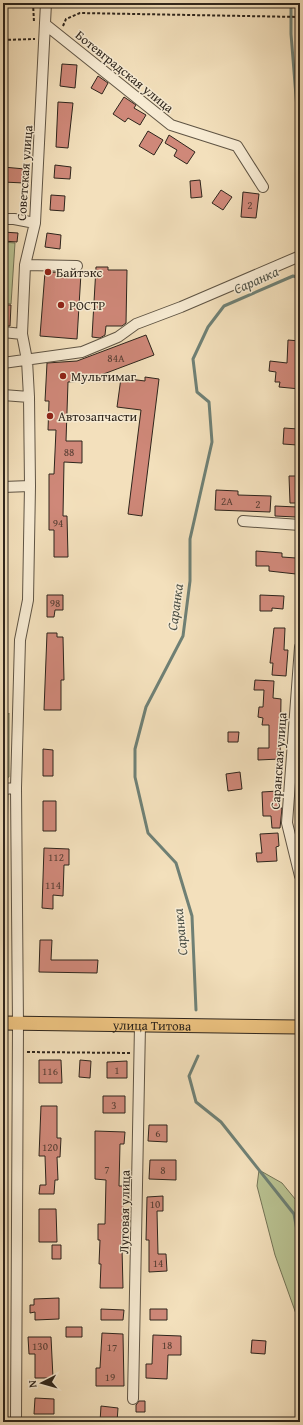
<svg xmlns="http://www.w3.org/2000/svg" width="303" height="1425" font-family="'Gentium Book Plus',serif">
<rect width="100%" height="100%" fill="#f3e0bc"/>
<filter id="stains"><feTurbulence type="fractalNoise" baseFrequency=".005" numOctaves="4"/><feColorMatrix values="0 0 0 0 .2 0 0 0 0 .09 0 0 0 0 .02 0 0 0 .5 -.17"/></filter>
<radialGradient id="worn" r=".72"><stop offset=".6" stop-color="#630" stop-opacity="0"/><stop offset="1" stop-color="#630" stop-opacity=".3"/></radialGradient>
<path fill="#b9c292" stroke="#747457" d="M 3,242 L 15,243 L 11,304 L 3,303 Z
M 9,713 L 9,777 L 3,779 L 3,721 Z
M 8,789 L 7,841 L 3,841 L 3,791 Z
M 259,1170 L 282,1183 L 300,1205 L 300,1325 L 275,1255 L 257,1186 Z"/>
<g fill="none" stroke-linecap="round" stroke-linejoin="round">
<path stroke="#6f8075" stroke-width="3" d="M 291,3 L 291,34 L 300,146
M 196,1010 L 192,916 L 176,863 L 148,833 L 135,777 L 135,749 L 146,707 L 183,636 L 190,581 L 190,539 L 212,442 L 209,402 L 197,392 L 193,359 L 208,327 L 224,306 L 293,276 L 300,278
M 198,1056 L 189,1076 L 196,1102 L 221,1122 L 294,1214 L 300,1247"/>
</g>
<path fill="#cf8879" stroke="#2e251c" d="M 62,64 L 77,65 L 75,88 L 60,86 Z
M 98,76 L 108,83 L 102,94 L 91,88 Z
M 124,97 L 136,105 L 134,108 L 146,115 L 140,125 L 128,118 L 125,122 L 113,114 Z
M 58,102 L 73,103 L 68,148 L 56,147 Z
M 148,131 L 163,140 L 154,155 L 139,146 Z
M 169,135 L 195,152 L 187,164 L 174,156 L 177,150 L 165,143 Z
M 55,165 L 71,167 L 70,179 L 54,178 Z
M 3,167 L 25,169 L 24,183 L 3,182 Z
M 200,180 L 202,197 L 191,198 L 190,181 Z
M 221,190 L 232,197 L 223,210 L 212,203 Z
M 243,192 L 259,194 L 256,218 L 241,217 Z
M 51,195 L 65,196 L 64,211 L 50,210 Z
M 3,232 L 18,233 L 17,242 L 3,241 Z
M 47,233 L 61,235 L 60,249 L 45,247 Z
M 96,267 L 108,267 L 108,270 L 127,270 L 126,323 L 122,326 L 106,326 L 105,335 L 100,338 L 92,337 Z
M 45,272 L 81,273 L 77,339 L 40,336 Z
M 3,305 L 11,305 L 10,326 L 3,326 Z
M 146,335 L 154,355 L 85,381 L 68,382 L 66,441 L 82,441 L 82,463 L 64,462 L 63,516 L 67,516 L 68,557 L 54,557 L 54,530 L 49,530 L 49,474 L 54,474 L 56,430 L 48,430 L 49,401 L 45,401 L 47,363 L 77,361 Z
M 288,340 L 300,341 L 300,389 L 279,387 L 280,382 L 275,382 L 276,372 L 269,371 L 270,361 L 287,363 Z
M 145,377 L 159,379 L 142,516 L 128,514 L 141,410 L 117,407 L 121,378 L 145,381 Z
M 284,428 L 298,429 L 297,445 L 283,444 Z
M 289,476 L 299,476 L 300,503 L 290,503 Z
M 216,490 L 238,491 L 238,495 L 271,496 L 270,512 L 215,510 Z
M 275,506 L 297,507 L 296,517 L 275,516 Z
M 256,551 L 282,553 L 282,557 L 296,558 L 296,574 L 269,571 L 269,566 L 256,566 Z
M 47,595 L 63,595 L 63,610 L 55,610 L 54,617 L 47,617 Z
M 260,595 L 284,596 L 283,609 L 272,608 L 272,611 L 260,611 Z
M 274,628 L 285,628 L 284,650 L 288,650 L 286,676 L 272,675 L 273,663 L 270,663 Z
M 47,633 L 57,633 L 57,637 L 63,637 L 64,680 L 61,680 L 61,710 L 44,710 Z
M 255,680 L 274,681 L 273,698 L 281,699 L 280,759 L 258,760 L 258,748 L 269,748 L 269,725 L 262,725 L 263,718 L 258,717 L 259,707 L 263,707 L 264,690 L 254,690 Z
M 228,732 L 239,732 L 238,742 L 228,742 Z
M 43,749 L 53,750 L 53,776 L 43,776 Z
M 240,772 L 242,789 L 228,791 L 226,774 Z
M 278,791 L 279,808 L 282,808 L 280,828 L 272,828 L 271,816 L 263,816 L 262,792 Z
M 43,801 L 56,801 L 56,831 L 43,831 Z
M 278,833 L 279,846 L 276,847 L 277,861 L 257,862 L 256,853 L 262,853 L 260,834 Z
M 44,848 L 69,849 L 69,865 L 64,865 L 63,896 L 53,895 L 53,909 L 42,908 Z
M 40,940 L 52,940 L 51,960 L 98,960 L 97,973 L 39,972 Z
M 39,1060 L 61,1060 L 62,1083 L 39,1083 Z
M 80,1060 L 91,1061 L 90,1078 L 79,1077 Z
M 127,1061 L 127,1078 L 107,1078 L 107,1062 Z
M 103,1096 L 125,1096 L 125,1113 L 103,1113 Z
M 41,1106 L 57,1106 L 57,1138 L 61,1138 L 60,1157 L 57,1157 L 58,1180 L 55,1180 L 54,1194 L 39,1194 L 40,1185 L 46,1185 L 45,1156 L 39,1156 Z
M 149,1125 L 167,1125 L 167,1142 L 148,1141 Z
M 95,1131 L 125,1132 L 124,1144 L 120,1144 L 119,1186 L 124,1186 L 122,1248 L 123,1288 L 100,1288 L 101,1264 L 99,1264 L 100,1240 L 98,1240 L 98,1224 L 105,1224 L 106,1180 L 95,1179 Z
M 150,1160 L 176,1160 L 176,1180 L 149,1179 Z
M 163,1196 L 163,1211 L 157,1211 L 158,1254 L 166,1254 L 167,1271 L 149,1272 L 149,1240 L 146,1240 L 147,1197 Z
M 39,1209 L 56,1209 L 57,1242 L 39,1242 Z
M 52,1245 L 61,1245 L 61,1259 L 52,1259 Z
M 59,1298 L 59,1319 L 35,1320 L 35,1312 L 30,1313 L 30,1305 L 34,1305 L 34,1299 Z
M 101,1309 L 124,1310 L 123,1320 L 101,1320 Z
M 150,1309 L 167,1309 L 167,1320 L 150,1320 Z
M 66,1327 L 82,1327 L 82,1337 L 66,1337 Z
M 102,1333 L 123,1334 L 124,1386 L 96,1386 L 96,1368 L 100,1368 Z
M 153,1335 L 181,1336 L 181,1355 L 168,1355 L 167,1379 L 146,1378 L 146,1364 L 152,1364 Z
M 28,1337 L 51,1337 L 53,1378 L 35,1378 L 35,1354 L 29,1354 Z
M 252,1340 L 266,1341 L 265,1354 L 251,1353 Z
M 35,1398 L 54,1399 L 54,1414 L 34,1414 Z
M 139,1401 L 145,1401 L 145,1412 L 136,1412 L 136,1405 Z
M 101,1406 L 118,1408 L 117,1422 L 100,1422 Z"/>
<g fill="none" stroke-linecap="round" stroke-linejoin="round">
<defs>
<path id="minor" d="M 46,25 L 171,125 L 237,146 L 263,187
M 3,219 L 14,219 L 35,223
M 25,265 L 77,266
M 3,332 L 22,334
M 3,363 L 82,352 L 118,337 L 136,324 L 181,307 L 300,256
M 3,395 L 29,397
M 3,487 L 30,486
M 243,521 L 300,525
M 300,647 L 287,823 L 300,876
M 3,789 L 16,788
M 133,1399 L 140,1025
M 16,1422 L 18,1024 L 16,788 L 20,640 L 28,600 L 30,486 L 29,397 L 27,360 L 22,334 L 25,265 L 35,223 L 46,3"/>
<g id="major">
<path id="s1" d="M 3,1023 L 300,1027"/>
</g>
</defs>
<use href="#minor" stroke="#5f5444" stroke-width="12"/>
<use href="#major" stroke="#2e251c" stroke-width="15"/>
<path stroke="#2e251c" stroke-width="2" stroke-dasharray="3 2" stroke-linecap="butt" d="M 33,3 L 34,22
M 63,26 L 66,19 L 80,13 L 300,17
M 3,40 L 35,39
M 27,1052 L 130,1053"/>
<use href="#minor" stroke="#f7ebd3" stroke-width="10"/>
<use href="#major" stroke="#eac07e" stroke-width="13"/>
</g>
<g fill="#8f2418" stroke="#f7ebd3" stroke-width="1.5">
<circle cx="48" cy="272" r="4"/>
<circle cx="61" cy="305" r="4"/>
<circle cx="63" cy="376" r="4"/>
<circle cx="50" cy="416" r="4"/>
</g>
<g text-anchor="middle" stroke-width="3" stroke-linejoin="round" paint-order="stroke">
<g font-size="11" fill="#563e33">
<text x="250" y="209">2</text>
<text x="116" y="362">84А</text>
<text x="69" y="456">88</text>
<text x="227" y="505">2А</text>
<text x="258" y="508">2</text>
<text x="58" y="527">94</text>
<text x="55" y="607">98</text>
<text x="56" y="861">112</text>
<text x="53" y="889">114</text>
<text x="117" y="1074">1</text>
<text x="50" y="1075">116</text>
<text x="114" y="1109">3</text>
<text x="158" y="1137">6</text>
<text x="50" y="1151">120</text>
<text x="107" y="1173">7</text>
<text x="163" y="1174">8</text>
<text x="155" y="1208">10</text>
<text x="158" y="1267">14</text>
<text x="167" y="1349">18</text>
<text x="40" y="1350">130</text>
<text x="112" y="1351">17</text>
<text x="110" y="1381">19</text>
</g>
<g font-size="13" fill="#2e251c" stroke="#f7ebd3">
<text transform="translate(125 71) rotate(39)" y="5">Ботевградская улица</text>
<text transform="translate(24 173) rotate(-86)" y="5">Советская улица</text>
<text transform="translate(278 761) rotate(-86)" y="5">Саранская улица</text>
<text dy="5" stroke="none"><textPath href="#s1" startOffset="149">улица Титова</textPath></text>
<text transform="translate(124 1212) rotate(-89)" y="5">Луговая улица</text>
</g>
<g font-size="13" fill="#2e251c" stroke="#f7ebd3" text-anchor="start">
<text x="56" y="277">Байтэкс</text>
<text x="69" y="310">РОСТР</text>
<text x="71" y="381">Мультимаг</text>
<text x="58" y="421">Автозапчасти</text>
</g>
<g font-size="14" font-style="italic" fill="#4f5349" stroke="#f7ebd3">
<text transform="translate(256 280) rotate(-24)" y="5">Саранка</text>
<text transform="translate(175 607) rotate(-82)" y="5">Саранка</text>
<text transform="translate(180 932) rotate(-96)" y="5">Саранка</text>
</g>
</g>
<rect width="303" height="1425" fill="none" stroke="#f3e0bc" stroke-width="16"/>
<rect x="4" y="4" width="295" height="1417" fill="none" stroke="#2e251c" stroke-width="2"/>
<rect x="8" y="8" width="287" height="1409" fill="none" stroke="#2e251c"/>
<g transform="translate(42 1383) rotate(264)" stroke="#f7ebd3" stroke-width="3" paint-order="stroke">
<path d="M0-3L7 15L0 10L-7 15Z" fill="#2e251c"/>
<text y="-6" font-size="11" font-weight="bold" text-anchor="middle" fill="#2e251c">N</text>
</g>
<rect width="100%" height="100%" filter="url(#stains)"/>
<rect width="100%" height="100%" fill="url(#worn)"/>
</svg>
